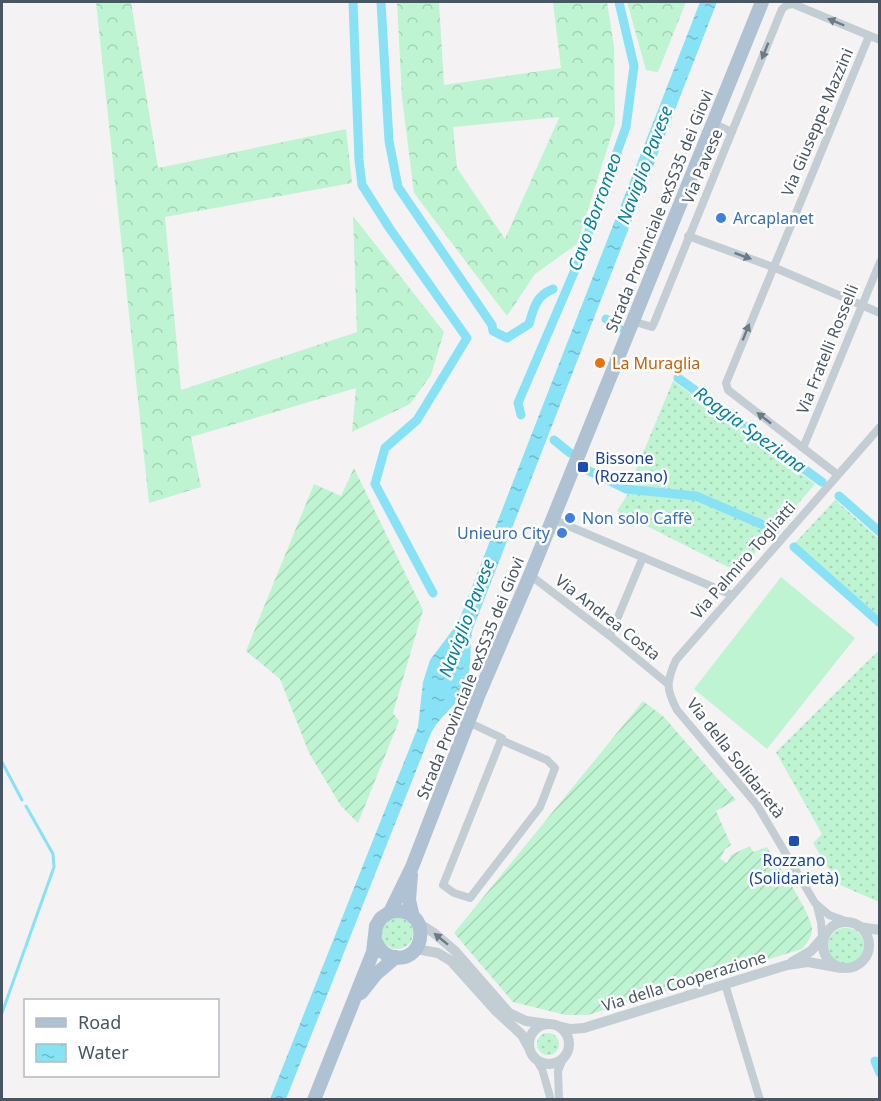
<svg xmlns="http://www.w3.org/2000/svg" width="881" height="1101" font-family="'Noto Sans',sans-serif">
<defs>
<pattern id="grass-dots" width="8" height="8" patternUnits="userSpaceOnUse" patternTransform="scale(1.5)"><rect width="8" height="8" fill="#bef4d1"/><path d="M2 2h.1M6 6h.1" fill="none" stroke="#a5d3b6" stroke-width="1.8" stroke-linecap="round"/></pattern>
<pattern id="forest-crowns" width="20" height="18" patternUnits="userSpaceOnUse" patternTransform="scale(1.5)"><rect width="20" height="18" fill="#bef4d1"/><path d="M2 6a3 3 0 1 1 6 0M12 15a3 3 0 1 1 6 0" fill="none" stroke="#a5d3b6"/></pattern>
<pattern id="garden-furrows" width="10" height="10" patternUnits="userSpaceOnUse" patternTransform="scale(1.5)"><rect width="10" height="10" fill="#bef4d1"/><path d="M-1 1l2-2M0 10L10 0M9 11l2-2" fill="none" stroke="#a5d3b6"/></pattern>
<pattern id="water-ripples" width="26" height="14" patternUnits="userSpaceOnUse" patternTransform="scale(1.5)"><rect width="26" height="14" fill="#87e2f5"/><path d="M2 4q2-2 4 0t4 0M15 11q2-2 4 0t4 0" fill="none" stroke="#70baca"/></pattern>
</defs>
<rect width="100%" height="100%" fill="#f4f2f2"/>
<path fill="url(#grass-dots)" d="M 673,381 L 815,484 L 779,526 L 696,493 L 630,484 Z
M 629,492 L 696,500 L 773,533 L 738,572 L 617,511 Z
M 835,500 L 879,539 L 879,616 L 795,543 Z
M 877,652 L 880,655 L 879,902 L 838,884 L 813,843 L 822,834 L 776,752 Z
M381 933a16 16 0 1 1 32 0a16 16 0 1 1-32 0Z
M828 946a18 18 0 1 1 36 0a18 18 0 1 1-36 0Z
M537 1044a11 11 0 1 1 22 0a11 11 0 1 1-22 0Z"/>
<path fill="url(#forest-crowns)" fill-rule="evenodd" d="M 96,2 L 131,2 L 158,168 L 346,129 L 352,183 L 165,217 L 181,390 L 357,332 L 353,216 L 444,332 L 431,375 L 410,404 L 352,432 L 356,388 L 191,437 L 201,487 L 149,503 Z
M 397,2 L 439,2 L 444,85 L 561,68 L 553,2 L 607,2 L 614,47 L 615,124 L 577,244 L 535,274 L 507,316 L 414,193 L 402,97 ZM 559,117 L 559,118 L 505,239 L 457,168 L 453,127 Z
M 627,2 L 686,2 L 658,72 L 646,70 Z"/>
<path fill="url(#garden-furrows)" d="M 354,468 L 423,610 L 393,713 L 399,721 L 358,823 L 341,806 L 309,753 L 280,679 L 246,651 L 314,484 L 341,496 Z
M 643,701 L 664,717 L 736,800 L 716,811 L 731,845 L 725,849 L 720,859 L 727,863 L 731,855 L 750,846 L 753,852 L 767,847 C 776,862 812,914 812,929 C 812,937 807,943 802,949 L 588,1015 L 566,1015 L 513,1002 L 454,933 Z"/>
<path fill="#bef4d1" d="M 781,577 L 855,638 L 767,749 L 694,689 Z"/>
<path fill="url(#water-ripples)" d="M 700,2 L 717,2 L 472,631 C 469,651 473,674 463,692 C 454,708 440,716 431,733 L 286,1099 L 270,1099 L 418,727 L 423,682 L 430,660 L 458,623 Z"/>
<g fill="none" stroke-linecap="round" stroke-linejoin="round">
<path stroke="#87e2f5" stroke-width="3" d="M 2,762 L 22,800
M 2,1013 L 54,867 L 53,854 L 26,806"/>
<path stroke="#87e2f5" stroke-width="9" d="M 353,2 L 359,160 L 362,185 L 390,229 L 467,338 L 417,420 L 385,448 L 375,484 L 433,593
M 381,2 L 389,141 L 398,187 L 492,325 L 493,331 L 507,338 L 529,324 C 534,307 536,296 553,289
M 606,319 L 619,328
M 678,378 L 822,482
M 521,415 L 518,403 L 575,270 L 626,127 L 634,66 L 619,2
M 554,440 L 570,453
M 583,468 L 626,489 L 696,496 L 775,530
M 839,496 L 880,532
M 794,547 L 880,623
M 875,1061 L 880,1073"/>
<path stroke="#c2cdd4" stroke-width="8" d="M 713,123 L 732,132
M 688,236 L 773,267 L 880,313
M 632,321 L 652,327 L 654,323 L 782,9 L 787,5 L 793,4 L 880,40
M 803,448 L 880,262
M 838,475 L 728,390 L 726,383 L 869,36
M 552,519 L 732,595
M 530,575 L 610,636 L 668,684
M 610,636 L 643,557
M 468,722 L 502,738 L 501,740 L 443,885 L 454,893 L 470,898 L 540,807 L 555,768 L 547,760 L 501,740
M 817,906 L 821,922 L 823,948
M 851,923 L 829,915 L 815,903 L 757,805 L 677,710 C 666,689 666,682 676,660 L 880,427
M 725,984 L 760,1100
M 536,1059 L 542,1069 L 551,1100
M 559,1100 L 558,1071 L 564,1056"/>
<path stroke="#c2cdd4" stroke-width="10" d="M823 945a23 23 0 1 1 46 0a23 23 0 1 1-46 0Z
M 418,923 L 434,933 L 455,951 L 509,1013 L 526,1021 L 548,1024
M 859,927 L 880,930
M 416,949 L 438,953 L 451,961 L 495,1010 L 522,1035 L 529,1048
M 792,962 L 811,951 L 824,936
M529 1044a20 20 0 1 1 40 0a20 20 0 1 1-40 0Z
M 558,1026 L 571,1029 L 584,1028 L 787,965 L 808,962 L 841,968"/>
<path stroke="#afc2d3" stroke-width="14" d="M 411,875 L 409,900 L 413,917
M 376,942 C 379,949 384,955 393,957 C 428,965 432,903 390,912
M 361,993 L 376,974 L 396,957
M 314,1100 L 373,952 L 376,926 L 381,918 L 390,912 L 412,867 L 479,694 L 530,575 L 762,2"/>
</g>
<defs><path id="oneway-solid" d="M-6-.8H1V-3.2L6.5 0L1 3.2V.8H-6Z" transform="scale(1.5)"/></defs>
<g fill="#6c7a84">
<use href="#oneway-solid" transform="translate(836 22) rotate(-157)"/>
<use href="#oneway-solid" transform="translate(765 51) rotate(112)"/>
<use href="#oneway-solid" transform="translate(743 256) rotate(20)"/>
<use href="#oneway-solid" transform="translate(746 332) rotate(-68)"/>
<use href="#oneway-solid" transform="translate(764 418) rotate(-142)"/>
<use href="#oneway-solid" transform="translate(441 939) rotate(-141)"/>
</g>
<g fill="#3f7fe0" stroke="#fff" stroke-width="2">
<circle cx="721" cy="218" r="6"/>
<circle cx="570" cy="518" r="6"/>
<circle cx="562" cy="533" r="6"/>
</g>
<circle fill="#e8710a" stroke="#fff" stroke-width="2" cx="600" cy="363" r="6"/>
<g fill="#1a4fb4" stroke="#fff" stroke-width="2">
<rect x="577" y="461" width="12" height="12" rx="3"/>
<rect x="788" y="835" width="12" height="12" rx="3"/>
</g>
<g text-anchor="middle" stroke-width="5" stroke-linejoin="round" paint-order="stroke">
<g font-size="16" fill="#475662" stroke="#fff">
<text transform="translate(817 122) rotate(-67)" y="6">Via Giuseppe Mazzini</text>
<text transform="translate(702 166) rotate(-67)" y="6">Via Pavese</text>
<text transform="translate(659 211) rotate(-68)" y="6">Strada Provinciale exSS35 dei Giovi</text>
<text transform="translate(827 349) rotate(-68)" y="6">Via Fratelli Rosselli</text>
<text transform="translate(743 560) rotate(-49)" y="6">Via Palmiro Togliatti</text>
<text transform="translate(608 617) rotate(38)" y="6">Via Andrea Costa</text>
<text transform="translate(470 678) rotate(-68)" y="6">Strada Provinciale exSS35 dei Giovi</text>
<text transform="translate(736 758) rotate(52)" y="6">Via della Solidarietà</text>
<text transform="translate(684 981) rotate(-17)" y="6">Via della Cooperazione</text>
</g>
<g font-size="16" fill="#366cbe" stroke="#fff" text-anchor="start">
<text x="733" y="224">Arcaplanet</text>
<text x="582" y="524">Non solo Caffè</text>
<text x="550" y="539" text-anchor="end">Unieuro City</text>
</g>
<g font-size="16" fill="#c56008" stroke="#fff" text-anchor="start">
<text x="612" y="369">La Muraglia</text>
</g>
<g font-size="16" fill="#164399" stroke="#fff" text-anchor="start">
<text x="595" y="464">Bissone<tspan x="595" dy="18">(Rozzano)</tspan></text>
<text x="794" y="866" text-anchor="middle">Rozzano<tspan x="794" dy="18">(Solidarietà)</tspan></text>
</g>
<g font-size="18" font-style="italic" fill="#03809a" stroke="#fff">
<text transform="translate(645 165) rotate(-69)" y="6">Naviglio Pavese</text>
<text transform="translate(595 212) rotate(-70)" y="6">Cavo Borromeo</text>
<text transform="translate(750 430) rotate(36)" y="6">Roggia Speziana</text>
<text transform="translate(467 618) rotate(-69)" y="6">Naviglio Pavese</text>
</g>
</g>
<rect width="881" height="1101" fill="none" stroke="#475662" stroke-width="6"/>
<rect x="24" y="999" width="195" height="78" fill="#ffffff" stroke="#b5bbc0" stroke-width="1.5"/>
<rect x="36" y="1018" width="30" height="9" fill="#afc2d3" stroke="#b5bbc0" stroke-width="1.5"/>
<text x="78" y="1029" font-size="18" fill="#475662">Road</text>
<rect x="36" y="1044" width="30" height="18" fill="url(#water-ripples)" stroke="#b5bbc0" stroke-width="1.5"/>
<text x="78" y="1059" font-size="18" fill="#475662">Water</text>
</svg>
